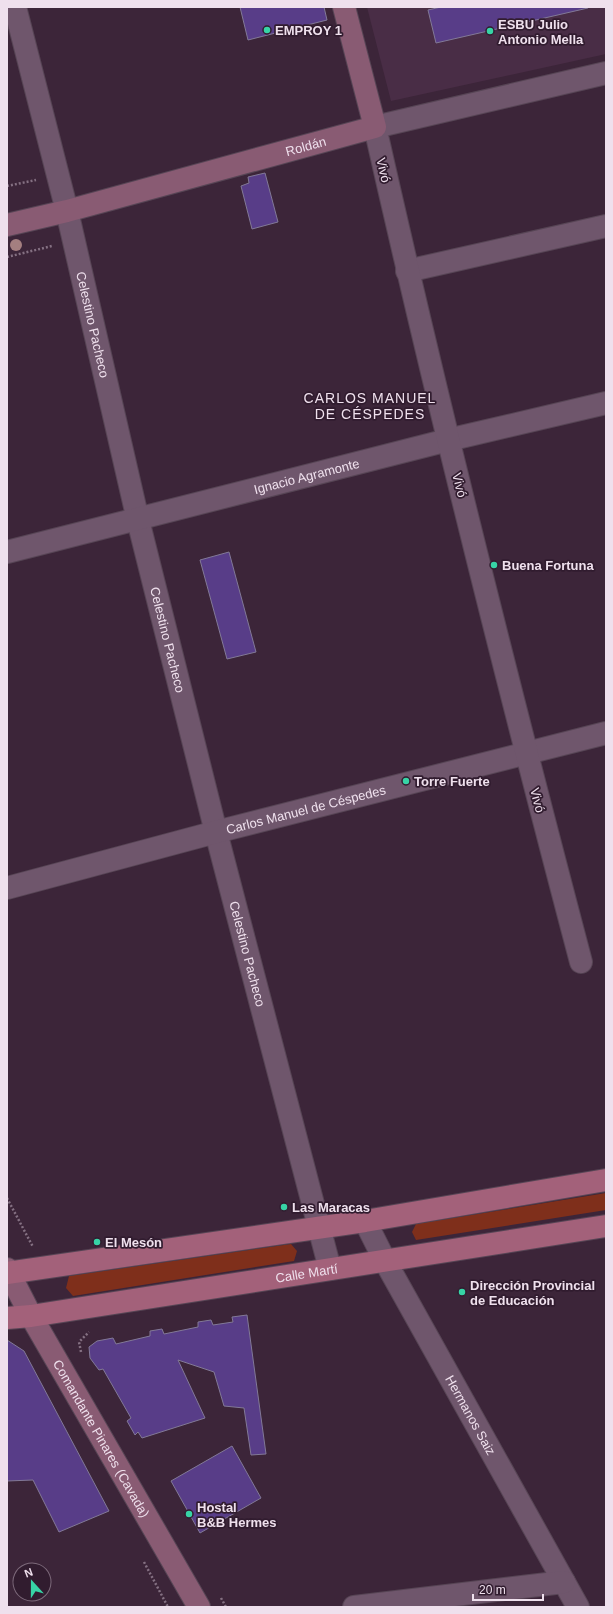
<svg xmlns="http://www.w3.org/2000/svg" width="613" height="1614" font-family="Helvetica,sans-serif">
<rect width="100%" height="100%" fill="#3c2539"/>
<path fill="#492d46" d="M 367,7 L 606,7 L 606,54 L 391,101 Z"/>
<path fill="#7f2f1b" d="M 606,1193 L 606,1210 L 416,1240 L 412,1232 L 416,1224 Z
M 291,1244 L 297,1251 L 294,1261 L 73,1296 L 66,1288 L 69,1276 Z"/>
<path fill="#583d88" stroke="#827997" d="M 240,7 L 324,7 L 327,20 L 248,40 Z
M 441,7 L 588,7 L 588,8 L 436,43 L 428,10 Z
M 265,173 L 278,222 L 252,229 L 241,186 L 249,183 L 248,177 Z
M 229,552 L 256,652 L 227,659 L 200,560 Z
M 247,1315 L 266,1454 L 251,1455 L 244,1408 L 224,1406 L 214,1372 L 178,1360 L 205,1418 L 142,1438 L 138,1432 L 135,1435 L 127,1421 L 131,1418 L 103,1369 L 99,1370 L 90,1358 L 89,1347 L 97,1341 L 113,1338 L 116,1344 L 150,1336 L 150,1331 L 162,1329 L 164,1334 L 198,1327 L 198,1322 L 211,1320 L 213,1325 L 233,1322 L 232,1317 Z
M 7,1340 L 24,1351 L 109,1511 L 59,1532 L 33,1480 L 7,1481 Z
M 232,1446 L 261,1498 L 200,1533 L 171,1481 Z"/>
<g fill="none" stroke-linecap="round" stroke-linejoin="round">
<defs>
<g id="minor">
<path id="s1" d="M 15,7 L 67,211 L 138,520 L 216,832 L 330,1269"/>
<path d="M 407,271 L 606,226"/>
<path id="s2" d="M 7,552 L 448,440 L 606,403"/>
<path id="s3" d="M 7,888 L 216,832 L 606,733"/>
<path d="M 581,962 C 508,685 438,407 375,127 L 606,73"/>
<path id="s4" d="M 365,1221 L 385,1261 L 578,1607"/>
</g>
<path id="tertiary" d="M 354,1607 L 564,1582"/>
<g id="secondary">
<path id="s5" d="M 7,225 L 67,211 L 375,127 L 344,7"/>
<path id="s6" d="M 7,1269 L 31,1316 L 199,1607"/>
</g>
<g id="primary">
<path d="M 7,1273 L 365,1221 L 606,1180"/>
<path id="s7" d="M 7,1318 L 31,1316 L 606,1226"/>
</g>
</defs>
<use href="#minor" stroke="#574555" stroke-width="24"/>
<use href="#tertiary" stroke="#574555" stroke-width="24"/>
<use href="#secondary" stroke="#574555" stroke-width="24"/>
<use href="#primary" stroke="#574555" stroke-width="24"/>
<path stroke="#847082" stroke-width="2.5" stroke-dasharray="2 2" stroke-linecap="butt" d="M 7,186 L 36,180
M 7,257 L 52,246
M 7,1198 L 33,1247
M 81,1352 L 79,1342 L 89,1332
M 144,1562 L 168,1607
M 221,1598 L 226,1607"/>
<use href="#minor" stroke="#6f566c" stroke-width="22"/>
<use href="#tertiary" stroke="#6f566c" stroke-width="22"/>
<use href="#secondary" stroke="#895b73" stroke-width="22"/>
<use href="#primary" stroke="#a3617a" stroke-width="22"/>
</g>
<circle fill="#a47f80" cx="16" cy="245" r="6"/>
<g fill="#37d4a6" stroke="#311c2f" stroke-width="1.5">
<circle cx="267" cy="30" r="4"/>
<circle cx="490" cy="31" r="4"/>
<circle cx="494" cy="565" r="4"/>
<circle cx="406" cy="781" r="4"/>
<circle cx="284" cy="1207" r="4"/>
<circle cx="97" cy="1242" r="4"/>
<circle cx="462" cy="1292" r="4"/>
<circle cx="189" cy="1514" r="4"/>
</g>
<g text-anchor="middle" stroke-width="3.5" stroke-linejoin="round" paint-order="stroke">
<g font-size="13" font-weight="bold" fill="#efe0ed" stroke="#311c2f" text-anchor="start">
<text x="498" y="29">ESBU Julio<tspan x="498" dy="15">Antonio Mella</tspan></text>
<text x="275" y="35">EMPROY 1</text>
<text x="502" y="570">Buena Fortuna</text>
<text x="414" y="786">Torre Fuerte</text>
<text x="292" y="1212">Las Maracas</text>
<text x="105" y="1247">El Mesón</text>
<text x="470" y="1290">Dirección Provincial<tspan x="470" dy="15">de Educación</tspan></text>
<text x="197" y="1512">Hostal<tspan x="197" dy="15">B&amp;B Hermes</tspan></text>
</g>
<g font-size="13" fill="#efe0ed" stroke="#311c2f">
<text dy="5" stroke="none"><textPath href="#s5" startOffset="309">Roldán</textPath></text>
<text transform="translate(384 170) rotate(77)" y="5">Vivó</text>
<text dy="5" stroke="none"><textPath href="#s1" startOffset="327">Celestino Pacheco</textPath></text>
<text dy="5" stroke="none"><textPath href="#s2" startOffset="309">Ignacio Agramonte</textPath></text>
<text transform="translate(460 485) rotate(76)" y="5">Vivó</text>
<text dy="5" stroke="none"><textPath href="#s1" startOffset="651">Celestino Pacheco</textPath></text>
<text transform="translate(538 800) rotate(75)" y="5">Vivó</text>
<text dy="5" stroke="none"><textPath href="#s3" startOffset="309">Carlos Manuel de Céspedes</textPath></text>
<text dy="5" stroke="none"><textPath href="#s1" startOffset="975">Celestino Pacheco</textPath></text>
<text dy="5" stroke="none"><textPath href="#s7" startOffset="303">Calle Martí</textPath></text>
<text dy="5" stroke="none"><textPath href="#s4" startOffset="221">Hermanos Saiz</textPath></text>
<text dy="5" stroke="none"><textPath href="#s6" startOffset="194">Comandante Pinares (Cavada)</textPath></text>
</g>
<g font-size="14" letter-spacing="1" fill="#efe0ed" stroke="#311c2f">
<text x="370" y="403">CARLOS MANUEL<tspan x="370" dy="16">DE CÉSPEDES</tspan></text>
</g>
</g>
<rect width="613" height="1614" fill="none" stroke="#efe0ed" stroke-width="16"/>
<g transform="translate(32 1582) rotate(339)"><circle r="19" fill="#311c2f" stroke="#7d6a7b"/>
<path d="M0-3L7 15L0 10L-7 15Z" fill="#37d4a6"/>
<text y="-6" font-size="11" font-weight="bold" text-anchor="middle" fill="#efe0ed">N</text>
</g>
<path d="M473 1594v6h70v-6" fill="none" stroke="#efe0ed" stroke-width="2"/>
<text x="479" y="1594" font-size="12" fill="#efe0ed" stroke="#311c2f" stroke-width="3" paint-order="stroke">20 m</text>
</svg>
